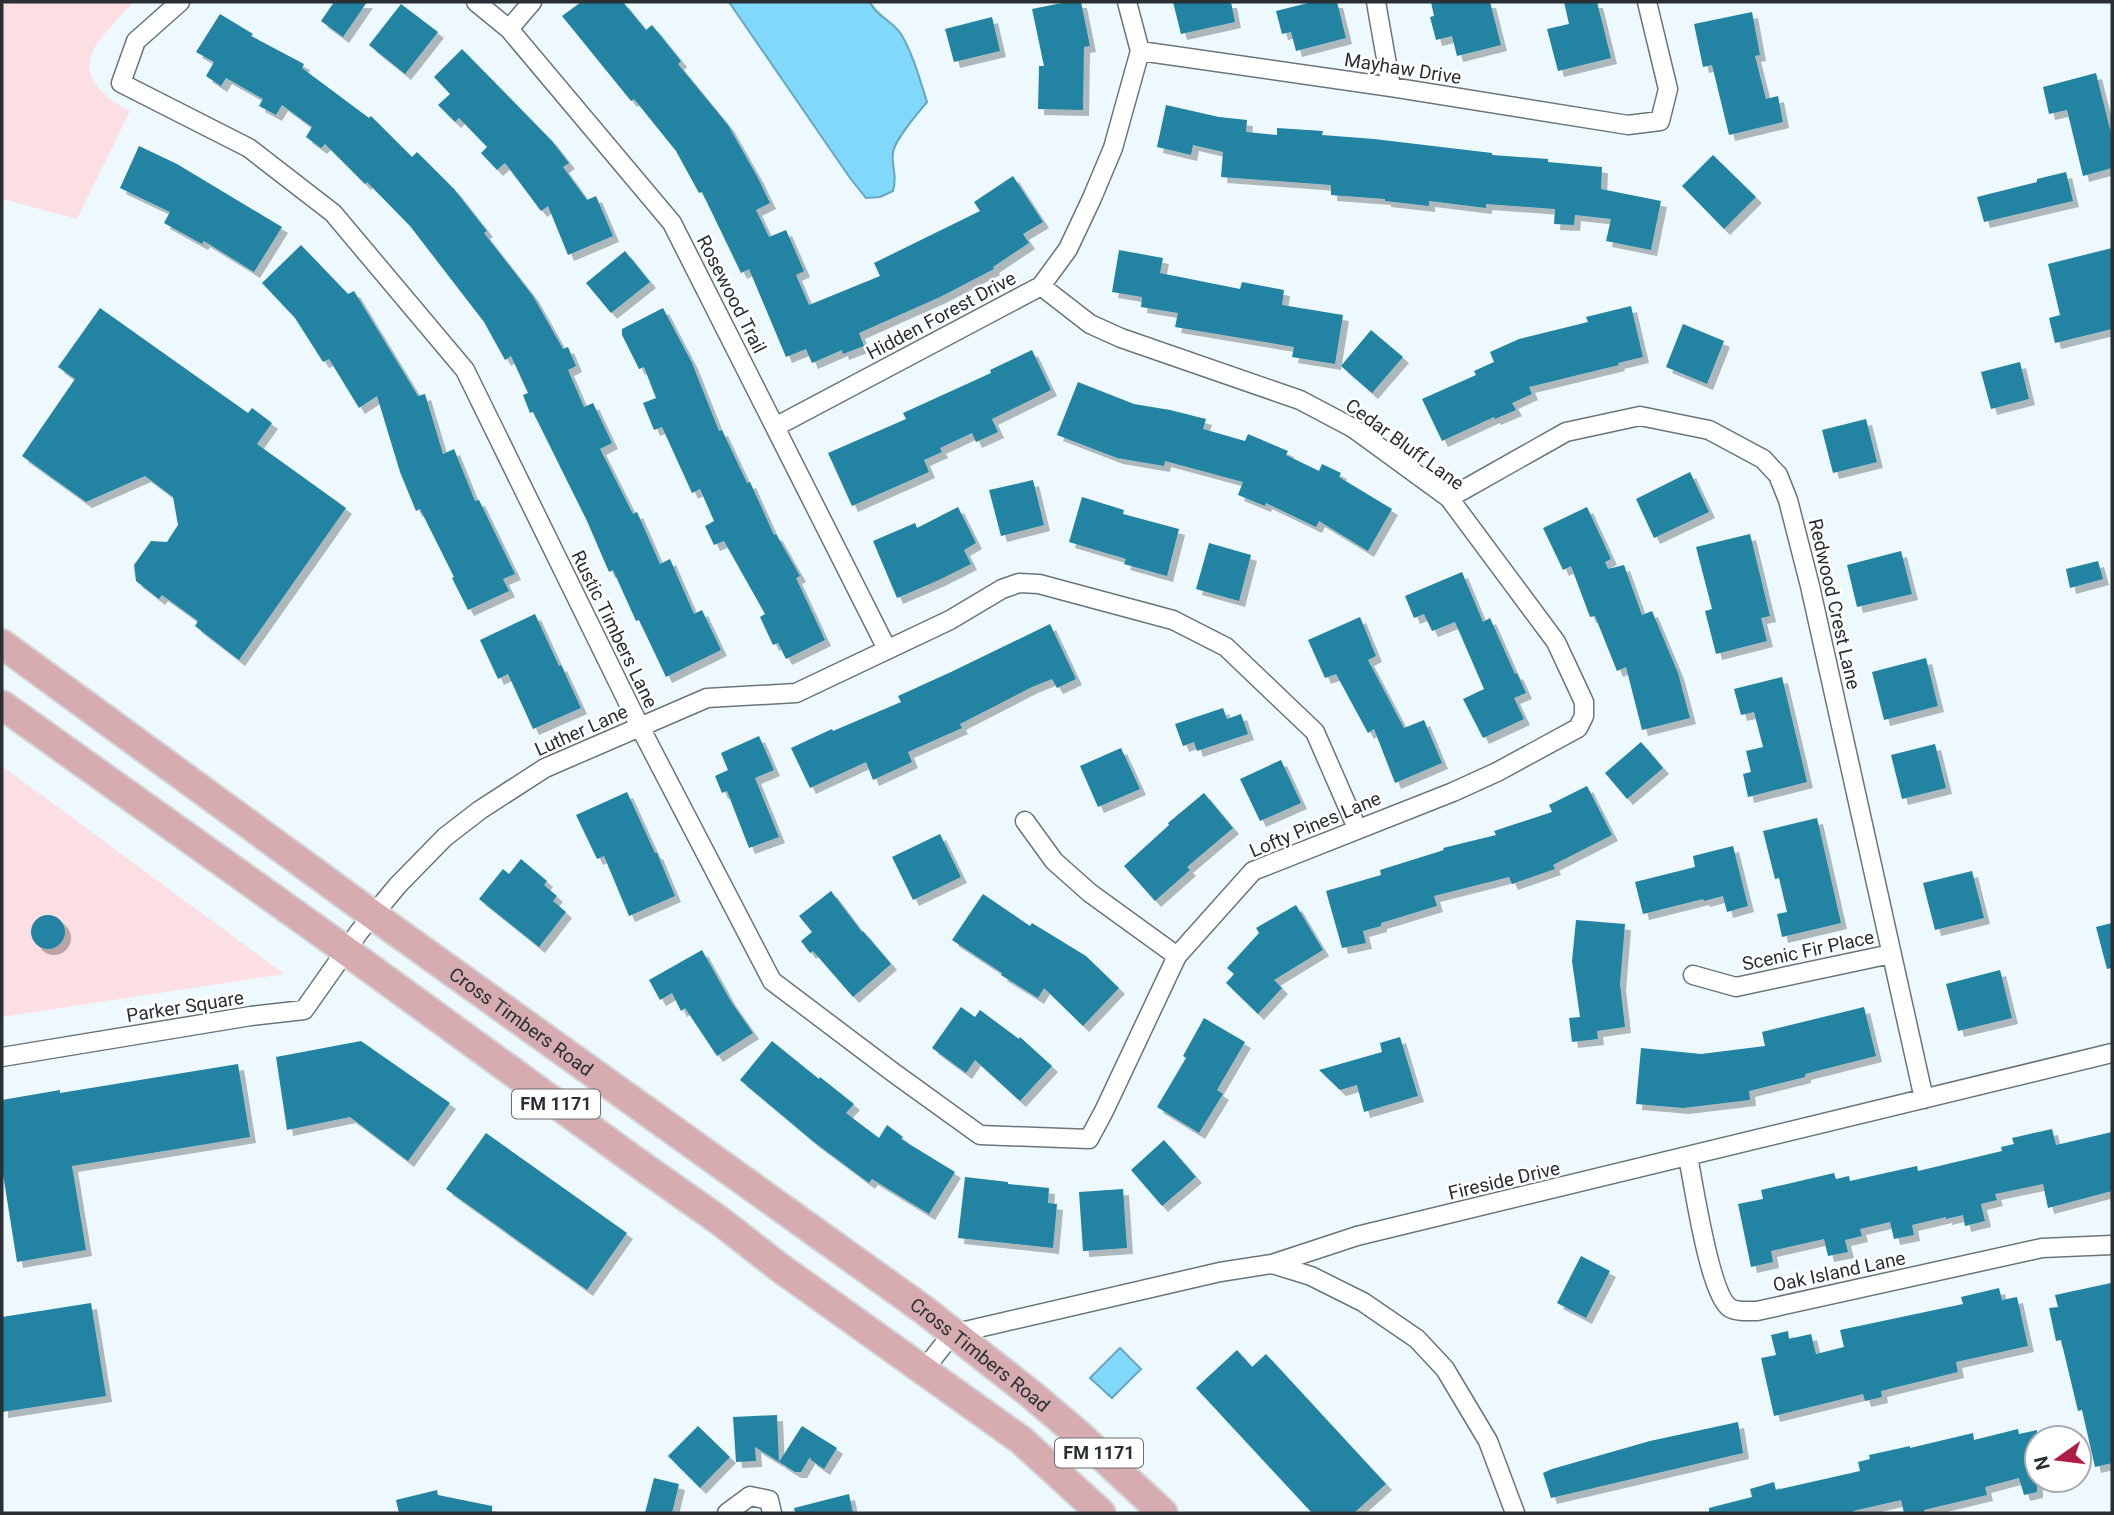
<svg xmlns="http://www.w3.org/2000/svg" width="2114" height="1515" font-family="Roboto,sans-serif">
<defs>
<filter id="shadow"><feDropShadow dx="6" dy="6" stdDeviation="0" flood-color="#0004"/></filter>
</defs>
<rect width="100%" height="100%" fill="#edf9fe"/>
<path fill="#fcdfe2" d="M 2,2 L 134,2 C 124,12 97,40 92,53 C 81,81 109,100 130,111 L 77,219 L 2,199 Z
M 2,766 L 284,974 L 2,1017 Z"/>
<path fill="#80d9fb" stroke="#66a6bf" stroke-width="2" d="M 729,2 L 870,2 C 876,16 893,21 901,34 C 913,54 920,80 927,102 C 918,113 894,140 893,153 C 891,168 898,174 893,191 L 880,197 L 866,198 L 850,178 Z
M 1120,1348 L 1141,1369 L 1112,1398 L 1090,1378 Z"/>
<path fill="#2283a2" filter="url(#shadow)" d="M 334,2 L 367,2 L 343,37 L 321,21 Z
M 581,2 L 623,2 L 646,30 L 652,25 L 681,61 L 678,64 L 728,125 L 758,178 L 770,203 L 756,210 L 769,237 L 786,230 L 804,271 L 796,275 L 809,305 L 880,276 L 874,263 L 980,211 L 974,202 L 1013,176 L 1043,222 L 1023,234 L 1029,243 L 993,267 L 994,269 L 940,297 L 859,333 L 864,346 L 843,354 L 842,350 L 812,363 L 806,349 L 786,357 L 749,269 L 741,273 L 702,192 L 699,193 L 676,151 L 634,99 L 631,101 L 562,16 Z
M 1067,2 L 1081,2 L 1090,46 L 1084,47 L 1083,110 L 1038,109 L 1039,66 L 1044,66 L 1032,9 Z
M 1173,2 L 1231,2 L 1235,22 L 1181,34 Z
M 1312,2 L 1337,2 L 1346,38 L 1296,51 L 1291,32 L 1282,34 L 1276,11 Z
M 1431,2 L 1490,2 L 1501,45 L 1457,56 L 1452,36 L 1436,40 L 1430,17 L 1434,16 Z
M 1564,2 L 1597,2 L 1611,58 L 1558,71 L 1547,29 L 1569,24 Z
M 401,4 L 438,32 L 405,74 L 369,45 Z
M 1752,12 L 1760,55 L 1755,56 L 1766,99 L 1778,96 L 1783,122 L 1729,135 L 1712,65 L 1703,67 L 1694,24 Z
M 220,14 L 253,34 L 251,36 L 304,64 L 302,68 L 369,118 L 371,116 L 412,157 L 417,152 L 454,189 L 487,231 L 484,233 L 533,296 L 563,349 L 568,347 L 576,366 L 568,370 L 584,407 L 593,403 L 612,443 L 600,449 L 633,514 L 637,512 L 660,564 L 670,559 L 694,614 L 702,610 L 721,650 L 666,677 L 639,620 L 636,621 L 613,570 L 609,572 L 587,521 L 533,412 L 530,413 L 523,395 L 528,393 L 511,356 L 505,360 L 484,322 L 410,226 L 367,182 L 365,184 L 325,144 L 321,148 L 306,137 L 312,127 L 282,105 L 276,115 L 259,106 L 263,99 L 226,78 L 221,86 L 206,76 L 214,62 L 196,52 Z
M 992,17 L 1000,51 L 954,62 L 945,29 Z
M 462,49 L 552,141 L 569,163 L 563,167 L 587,200 L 596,196 L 613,236 L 568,255 L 548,206 L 541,211 L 505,163 L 497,170 L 481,153 L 487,147 L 459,118 L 455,122 L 438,105 L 450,94 L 434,77 Z
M 2096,73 L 2112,137 L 2112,168 L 2083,176 L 2067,110 L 2049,114 L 2043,87 Z
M 1166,105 L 1219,117 L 1247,120 L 1246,132 L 1277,135 L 1277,128 L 1323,131 L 1322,135 L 1374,139 L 1492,153 L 1492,155 L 1548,159 L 1548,162 L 1602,167 L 1601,189 L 1661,201 L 1651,250 L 1606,241 L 1611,219 L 1575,215 L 1574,225 L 1554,224 L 1555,209 L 1486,204 L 1486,208 L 1429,201 L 1429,206 L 1385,201 L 1385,199 L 1331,195 L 1331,185 L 1221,177 L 1223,152 L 1193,145 L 1191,155 L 1157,147 Z
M 139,146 L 177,164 L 282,227 L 254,272 L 204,241 L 202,244 L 164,223 L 170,212 L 120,188 Z
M 1713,155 L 1756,197 L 1724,229 L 1682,186 Z
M 2066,172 L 2073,201 L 1984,222 L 1977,197 L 2037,182 L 2037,179 Z
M 301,245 L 348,294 L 354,291 L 418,396 L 425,394 L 443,454 L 454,449 L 475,501 L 479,500 L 515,574 L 503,579 L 509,591 L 468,610 L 452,578 L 454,577 L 420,509 L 416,511 L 400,472 L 377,396 L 359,408 L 329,359 L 323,362 L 295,318 L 262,283 Z
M 2112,248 L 2112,329 L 2055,343 L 2049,318 L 2060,315 L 2048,264 Z
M 1119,250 L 1163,258 L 1160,273 L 1240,289 L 1242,282 L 1284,290 L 1282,305 L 1343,315 L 1335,364 L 1292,357 L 1294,347 L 1175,327 L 1178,313 L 1141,307 L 1142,297 L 1112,292 Z
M 625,251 L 650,282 L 611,313 L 586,283 Z
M 1631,306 L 1643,357 L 1618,363 L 1619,365 L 1529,387 L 1532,394 L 1512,403 L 1516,410 L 1495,419 L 1494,417 L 1442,441 L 1422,399 L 1476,375 L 1474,371 L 1494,362 L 1490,352 L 1519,339 L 1588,322 L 1586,317 Z
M 100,308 L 248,413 L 252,408 L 272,423 L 257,444 L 346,508 L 239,660 L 195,626 L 198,621 L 162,595 L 159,599 L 136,581 L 134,565 L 151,541 L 167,542 L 178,525 L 173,497 L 145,476 L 86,502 L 22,456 L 75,379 L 58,367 Z
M 663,308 L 692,363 L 719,431 L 722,430 L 747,483 L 750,482 L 774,535 L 776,534 L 800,576 L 796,578 L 825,640 L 786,659 L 778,643 L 773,645 L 760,617 L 765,614 L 724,541 L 714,545 L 705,526 L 714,521 L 700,489 L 692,493 L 662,427 L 654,430 L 643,403 L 656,398 L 644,367 L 639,369 L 622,335 L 622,329 Z
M 1683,324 L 1724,341 L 1707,384 L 1666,367 Z
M 1371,330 L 1403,357 L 1372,393 L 1341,366 Z
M 1032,350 L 1051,390 L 992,419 L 998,432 L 976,442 L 972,433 L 940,448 L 942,452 L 924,460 L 929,472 L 852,506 L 828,453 L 906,419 L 903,413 L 991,373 L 990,370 Z
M 2020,362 L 2029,399 L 1991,409 L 1981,372 Z
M 1078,382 L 1134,404 L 1170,410 L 1206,419 L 1203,429 L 1245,441 L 1248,434 L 1288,451 L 1286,455 L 1319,471 L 1322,464 L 1341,473 L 1339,477 L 1392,509 L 1368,551 L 1319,521 L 1316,527 L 1266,503 L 1265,506 L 1238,495 L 1243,482 L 1165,461 L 1164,466 L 1117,458 L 1057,435 Z
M 1866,419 L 1877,462 L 1833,473 L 1822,430 Z
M 1690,472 L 1709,512 L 1654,538 L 1636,499 Z
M 1033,480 L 1044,525 L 1001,536 L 989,490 Z
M 1082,497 L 1124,510 L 1123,514 L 1179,529 L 1167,576 L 1124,564 L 1126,559 L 1069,542 Z
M 958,507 L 976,543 L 964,550 L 971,564 L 939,580 L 897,598 L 873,541 L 915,523 L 917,528 Z
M 1587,507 L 1611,559 L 1605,562 L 1608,569 L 1624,565 L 1642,615 L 1652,611 L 1678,673 L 1690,718 L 1642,730 L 1626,667 L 1617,671 L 1595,616 L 1590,617 L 1571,566 L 1563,570 L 1543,528 Z
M 1750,534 L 1770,616 L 1761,618 L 1767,641 L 1716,654 L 1705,611 L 1712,609 L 1696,547 Z
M 1209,543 L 1251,555 L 1239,601 L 1196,589 Z
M 1901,551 L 1912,594 L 1857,607 L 1847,565 Z
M 2098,561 L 2103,579 L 2070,588 L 2066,569 Z
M 1462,572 L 1483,622 L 1490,618 L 1515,674 L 1517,673 L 1526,693 L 1514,698 L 1524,719 L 1483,738 L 1463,699 L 1484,689 L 1455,622 L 1432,631 L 1424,614 L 1414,618 L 1405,596 Z
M 535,614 L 559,666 L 561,665 L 581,708 L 533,729 L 508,674 L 498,679 L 480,640 Z
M 1360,617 L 1376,656 L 1368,660 L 1404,728 L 1424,720 L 1442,763 L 1395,783 L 1374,729 L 1368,733 L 1336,674 L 1325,678 L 1308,640 Z
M 1050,624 L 1076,679 L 1057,688 L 1052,679 L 1032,687 L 960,724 L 962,728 L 908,752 L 912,762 L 873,780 L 866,762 L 810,788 L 791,748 L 832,729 L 833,731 L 901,702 L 898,696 L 951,672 Z
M 1926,658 L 1938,706 L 1884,720 L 1872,672 Z
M 1782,677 L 1807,782 L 1748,797 L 1743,774 L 1751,772 L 1746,751 L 1763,747 L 1754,712 L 1741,715 L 1734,689 Z
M 1223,708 L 1227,719 L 1241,714 L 1248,734 L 1197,751 L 1194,742 L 1183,746 L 1175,724 Z
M 759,736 L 774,770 L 755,778 L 779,837 L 749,848 L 727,791 L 722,793 L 715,776 L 728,770 L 721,753 Z
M 1641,742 L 1663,768 L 1627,799 L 1605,773 Z
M 1935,744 L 1946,788 L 1902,799 L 1891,755 Z
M 1121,748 L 1140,789 L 1098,807 L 1080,766 Z
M 1281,760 L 1301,803 L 1260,821 L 1240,779 Z
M 1587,786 L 1612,835 L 1553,865 L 1555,869 L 1512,884 L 1509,877 L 1434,896 L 1437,906 L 1381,923 L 1381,926 L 1363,931 L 1366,943 L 1342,948 L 1326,891 L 1381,875 L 1380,870 L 1444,850 L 1443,848 L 1496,835 L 1494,831 L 1552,812 L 1549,805 Z
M 627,792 L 655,853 L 657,853 L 675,896 L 629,916 L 604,856 L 597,859 L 576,815 Z
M 1204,793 L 1233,828 L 1187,867 L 1190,870 L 1155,901 L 1124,866 L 1169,825 L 1168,823 Z
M 1817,818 L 1841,923 L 1782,937 L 1777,914 L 1787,912 L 1779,878 L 1775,879 L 1763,831 Z
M 940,834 L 961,877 L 913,900 L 892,857 Z
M 1733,846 L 1748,906 L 1727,912 L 1723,896 L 1704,901 L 1703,899 L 1643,914 L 1635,882 L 1695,867 L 1693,856 Z
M 521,859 L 547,881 L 544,885 L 557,896 L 553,901 L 566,912 L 539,947 L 479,899 L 503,869 L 509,874 Z
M 1972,871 L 1984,918 L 1935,930 L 1923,883 Z
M 831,891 L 862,932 L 863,931 L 891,964 L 853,997 L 813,951 L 810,953 L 801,941 L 812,932 L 799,916 Z
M 983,894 L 1030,926 L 1032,923 L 1086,956 L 1119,988 L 1083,1026 L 1044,988 L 1038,998 L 1001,975 L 1002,973 L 952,940 Z
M 1296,905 L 1323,950 L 1274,980 L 1282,988 L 1258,1014 L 1226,983 L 1234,974 L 1227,968 L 1259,933 L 1256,928 Z
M31 932a17 17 0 1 1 34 0a17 17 0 1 1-34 0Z
M 1576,920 L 1625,924 L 1620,984 L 1625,1027 L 1597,1031 L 1598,1039 L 1572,1042 L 1569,1018 L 1580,1017 L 1572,961 Z
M 2112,923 L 2112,968 L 2107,969 L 2096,927 Z
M 702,950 L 730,1000 L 753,1033 L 717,1056 L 685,1008 L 681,1011 L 672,993 L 660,1000 L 649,980 Z
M 2000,970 L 2012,1018 L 1958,1031 L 1946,984 Z
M 961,1007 L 975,1017 L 980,1010 L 1019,1039 L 1020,1037 L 1052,1066 L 1020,1101 L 975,1060 L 966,1073 L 932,1048 Z
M 1864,1007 L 1876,1056 L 1805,1074 L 1805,1077 L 1749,1091 L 1750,1100 L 1683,1108 L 1636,1104 L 1641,1048 L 1701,1054 L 1765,1046 L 1762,1032 Z
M 1204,1018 L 1245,1042 L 1217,1090 L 1223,1094 L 1199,1133 L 1157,1107 L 1186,1058 L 1183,1056 Z
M 1400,1037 L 1418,1096 L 1364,1112 L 1357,1085 L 1340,1090 L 1319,1070 L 1382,1052 L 1380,1043 Z
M 361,1041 L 450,1103 L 408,1161 L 350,1117 L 287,1130 L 276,1057 Z
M 772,1041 L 819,1079 L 820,1077 L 854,1104 L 846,1113 L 879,1138 L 887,1125 L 903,1137 L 901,1139 L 955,1172 L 929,1214 L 872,1179 L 869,1183 L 814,1142 L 740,1080 Z
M 238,1064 L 250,1137 L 72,1166 L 86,1250 L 17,1262 L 2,1168 L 2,1100 L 60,1090 L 60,1093 Z
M 2052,1129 L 2056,1145 L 2112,1132 L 2112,1191 L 2048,1208 L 2043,1184 L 1995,1194 L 1997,1200 L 1981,1204 L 1985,1221 L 1965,1226 L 1963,1215 L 1946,1219 L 1946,1217 L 1912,1225 L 1914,1235 L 1894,1239 L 1890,1222 L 1860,1229 L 1862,1236 L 1845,1240 L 1848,1252 L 1828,1256 L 1824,1239 L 1771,1251 L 1773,1262 L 1751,1267 L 1738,1204 L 1763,1199 L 1761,1190 L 1834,1173 L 1836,1179 L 1849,1176 L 1850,1181 L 1917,1166 L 1918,1171 L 2002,1151 L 2001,1147 L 2014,1144 L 2012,1138 Z
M 486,1133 L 627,1233 L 587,1290 L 446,1189 Z
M 1164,1140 L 1196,1177 L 1162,1206 L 1131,1170 Z
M 965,1177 L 1008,1182 L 1008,1184 L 1049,1188 L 1048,1203 L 1057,1204 L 1053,1248 L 958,1238 Z
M 1123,1189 L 1127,1248 L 1083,1251 L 1079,1192 Z
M 1581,1256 L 1610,1271 L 1586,1318 L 1557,1303 Z
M 2111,1283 L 2112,1291 L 2112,1463 L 2095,1467 L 2082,1410 L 2078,1411 L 2061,1340 L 2056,1341 L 2049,1308 L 2058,1307 L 2055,1295 Z
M 1999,1288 L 2002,1300 L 2017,1297 L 2028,1346 L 1956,1362 L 1958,1372 L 1881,1391 L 1882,1397 L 1865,1401 L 1863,1394 L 1774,1416 L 1761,1358 L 1776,1355 L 1771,1335 L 1788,1331 L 1789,1339 L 1811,1334 L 1816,1354 L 1844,1347 L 1840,1330 L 1963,1304 L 1961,1297 Z
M 91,1303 L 106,1396 L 2,1412 L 2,1317 Z
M 1237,1350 L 1252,1367 L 1266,1354 L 1386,1484 L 1354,1513 L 1312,1513 L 1196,1388 Z
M 777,1415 L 779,1462 L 755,1447 L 756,1461 L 736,1462 L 733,1417 Z
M 1738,1422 L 1743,1453 L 1551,1498 L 1543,1473 L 1552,1469 L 1650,1441 Z
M 698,1426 L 730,1457 L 700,1488 L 668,1456 Z
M 802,1426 L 837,1448 L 824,1469 L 811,1460 L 810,1457 L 801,1472 L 795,1472 L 779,1462 Z
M 2018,1429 L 2019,1434 L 2037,1430 L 2037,1492 L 2024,1495 L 2019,1478 L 1985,1487 L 1987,1495 L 1924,1510 L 1924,1513 L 1904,1513 L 1901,1500 L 1853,1511 L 1854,1513 L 1709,1513 L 1709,1508 L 1752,1497 L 1750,1489 L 1774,1482 L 1776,1490 L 1860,1471 L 1858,1462 L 1870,1459 L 1869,1455 L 1910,1446 L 1910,1448 L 1973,1433 L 1974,1440 Z
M 654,1478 L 679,1484 L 672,1513 L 645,1513 Z
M 437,1490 L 438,1495 L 492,1506 L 492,1513 L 399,1513 L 396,1500 Z
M 849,1494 L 853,1513 L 795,1513 L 794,1508 Z"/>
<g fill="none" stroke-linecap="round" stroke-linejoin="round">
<defs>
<path id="street" d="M 180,2 L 136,41 L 121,83 L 249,148 L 333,213 L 465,370 L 640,727 L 772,981 L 894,1073 L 980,1135 L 1089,1139 L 1104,1111 L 1177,956 L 1253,871 L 1453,792 L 1497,772 L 1578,728 L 1584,716 L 1584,702 L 1556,642 L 1449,498 L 1353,428 L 1300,400 L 1121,338 L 1090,324 L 1041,286
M 476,2 L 509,29 L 672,223 L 887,649
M 1376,2 L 1391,87
M 509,29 L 532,2
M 1140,51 L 1391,87 L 1628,125 L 1660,121 L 1668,89 L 1647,2
M 775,427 L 1041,286 L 1068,249 L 1092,198 L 1113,148 L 1140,51 L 1127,2
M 1449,498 L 1566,432 L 1640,416 L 1709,430 L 1763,459 L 1778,475 L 1788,500 L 1810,586 L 1924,1099
M 1025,821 L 1054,861 L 1090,893 L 1177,956
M 1693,975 L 1736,987 L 1891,954
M 2,1057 L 251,1016 L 304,1010 L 359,932 L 398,885 L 445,837 L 480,810 L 545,768 L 707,698 L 796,693 L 950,620 L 1002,589 L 1019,583 L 1039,584 L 1173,620 L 1226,647 L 1315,732 L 1357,828
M 1688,1157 C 1694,1185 1709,1294 1730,1308 C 1737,1312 1748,1311 1757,1311 L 2042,1248 L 2112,1245
M 1272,1264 L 1311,1276 L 1363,1302 L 1417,1339 L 1445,1369 L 1488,1441 L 1515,1513
M 923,1371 L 952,1334 L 1220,1272 L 1272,1264 L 1357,1236 L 2112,1053
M 727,1513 L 750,1496 L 769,1500 L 772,1513"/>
<g id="primary">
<path id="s1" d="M 2,644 L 373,915 L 924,1310 L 1032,1395 L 1078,1434 L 1163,1513"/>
<path d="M 2,705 L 323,934 L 635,1161 L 720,1221 L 779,1267 L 1021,1440 L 1101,1513"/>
</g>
</defs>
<use href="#street" stroke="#68767b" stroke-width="21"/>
<use href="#primary" stroke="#d4d5d6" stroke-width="32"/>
<use href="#street" stroke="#fff" stroke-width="18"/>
<use href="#primary" stroke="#d7acb1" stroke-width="28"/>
</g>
<g text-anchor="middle" stroke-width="5" stroke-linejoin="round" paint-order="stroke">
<g fill="#fff" stroke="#696d70" stroke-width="2">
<rect x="512" y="1089.5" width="88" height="29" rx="5"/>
<rect x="1055" y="1438.5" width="88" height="29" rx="5"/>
</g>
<g font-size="18" font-weight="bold" fill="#292f32">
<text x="556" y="1110">FM 1171</text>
<text x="1099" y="1459">FM 1171</text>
</g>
<g font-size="19" fill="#292f32" stroke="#fff">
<text transform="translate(1403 68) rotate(9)" y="7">Mayhaw Drive</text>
<text transform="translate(732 294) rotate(63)" y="7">Rosewood Trail</text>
<text transform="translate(941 315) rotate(-28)" y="7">Hidden Forest Drive</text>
<text transform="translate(1405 444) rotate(36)" y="7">Cedar Bluff Lane</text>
<text transform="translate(1835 604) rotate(77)" y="7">Redwood Crest Lane</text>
<text transform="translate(615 629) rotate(64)" y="7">Rustic Timbers Lane</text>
<text transform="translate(581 730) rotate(-24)" y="7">Luther Lane</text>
<text transform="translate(1315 824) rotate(-23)" y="7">Lofty Pines Lane</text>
<text transform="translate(1808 950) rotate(-12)" y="7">Scenic Fir Place</text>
<text transform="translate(185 1006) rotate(-9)" y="7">Parker Square</text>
<text dy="7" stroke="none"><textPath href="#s1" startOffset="642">Cross Timbers Road</textPath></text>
<text transform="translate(1504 1180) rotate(-13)" y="7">Fireside Drive</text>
<text transform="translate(1839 1271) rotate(-12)" y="7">Oak Island Lane</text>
<text dy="7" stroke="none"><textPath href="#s1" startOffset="1209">Cross Timbers Road</textPath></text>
</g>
</g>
<rect width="2114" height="1515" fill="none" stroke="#292f32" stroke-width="7"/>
<g transform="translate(2058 1459) rotate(256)"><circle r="33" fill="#ffffff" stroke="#a9acad" stroke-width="2"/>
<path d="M0-5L12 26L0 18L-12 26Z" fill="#af1c45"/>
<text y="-10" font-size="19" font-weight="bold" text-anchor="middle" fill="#292f32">N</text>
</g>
</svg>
